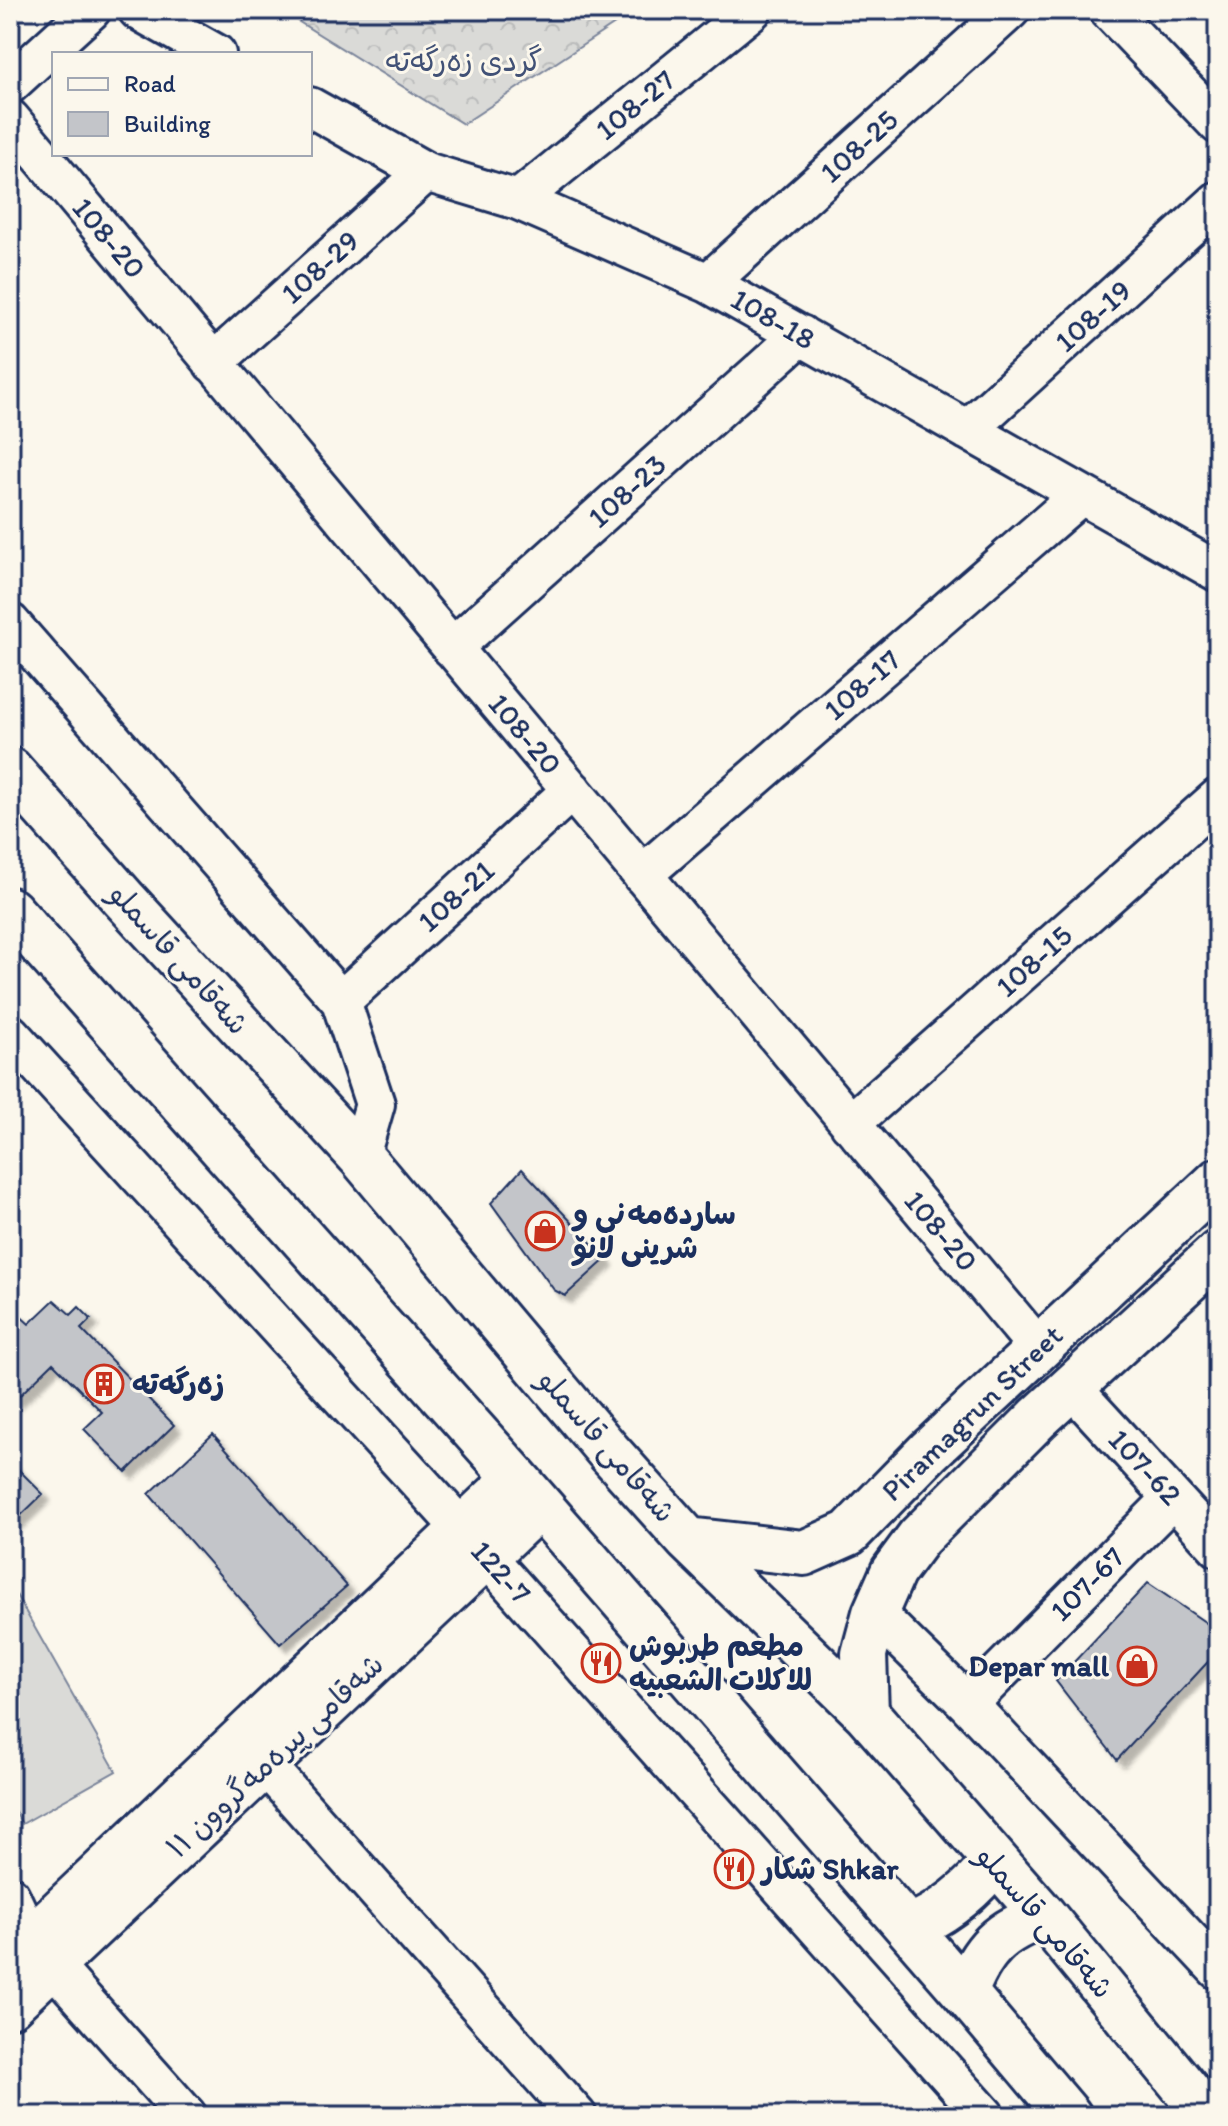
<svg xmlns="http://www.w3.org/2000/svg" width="1228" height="2126" font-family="Itim,'Playpen Sans Arabic',sans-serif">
<defs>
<pattern id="forest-crowns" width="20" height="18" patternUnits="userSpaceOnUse" patternTransform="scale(2)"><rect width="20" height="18" fill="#dadad7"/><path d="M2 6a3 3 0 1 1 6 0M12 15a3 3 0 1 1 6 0" fill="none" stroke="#babbbb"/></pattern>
<filter id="shadow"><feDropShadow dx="7" dy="7" stdDeviation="2" flood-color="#0004"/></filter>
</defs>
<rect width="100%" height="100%" fill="#fbf7ec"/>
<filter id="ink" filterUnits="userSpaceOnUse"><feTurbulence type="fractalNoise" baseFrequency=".0125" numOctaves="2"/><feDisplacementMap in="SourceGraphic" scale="16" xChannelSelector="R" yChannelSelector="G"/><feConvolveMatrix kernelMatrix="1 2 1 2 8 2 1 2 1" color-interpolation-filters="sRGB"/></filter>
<g filter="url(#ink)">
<path fill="url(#forest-crowns)" stroke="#7a849a" stroke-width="2" d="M 280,10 L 636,10 L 463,124 Z"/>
<path fill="#dadad7" stroke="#7a849a" stroke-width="2" d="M 10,1584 L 116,1771 L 22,1824 L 10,1803 Z"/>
<path fill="#c3c5c9" stroke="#1b2f5e" stroke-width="2" filter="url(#shadow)" d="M 522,1169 L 606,1259 L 565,1296 L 554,1290 L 491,1203 Z
M 54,1300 L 71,1315 L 79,1307 L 91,1319 L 81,1329 L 174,1425 L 126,1472 L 84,1429 L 102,1412 L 53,1363 L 10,1405 L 10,1320 L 17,1313 L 29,1324 Z
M 213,1434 L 347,1586 L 280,1644 L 149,1494 Z
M 10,1461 L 43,1494 L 10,1526 Z
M 1148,1583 L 1218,1631 L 1218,1651 L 1117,1760 L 1056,1681 Z"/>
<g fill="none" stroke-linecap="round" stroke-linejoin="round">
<defs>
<path id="minor" d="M 138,10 L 216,54
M 1109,10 L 1218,124
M 10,84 L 91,10
M 310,107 L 426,172 L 518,200 L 708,283 L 1218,572
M 10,119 L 1040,1350
M 518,200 L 752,10
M 708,283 L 1010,10
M 213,363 L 426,172
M 967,430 L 1218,201
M 10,623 L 341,1001 L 375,1104 L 360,1156
M 452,648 L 801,335
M 642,875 L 1081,495
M 341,1001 L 572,790
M 10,1034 L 462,1529 L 985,2116
M 850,1124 L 1218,798
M 1072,1388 L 1218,1547
M 875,1613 L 968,1704 L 1218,1970
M 968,1704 L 1173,1498
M 265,1765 L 577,2116
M 10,1896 L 31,1941 L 187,2116"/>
<path id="major" d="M 10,770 L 123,898 L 360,1156 L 609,1452 L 688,1540 L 866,1713 L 1044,1916 L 1208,2116
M 10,910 L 516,1478 L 965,1993 L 1069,2116
M 688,1540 L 804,1553 L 849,1533 L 929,1451 L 1218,1181
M 866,1713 L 864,1654 L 875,1613 L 893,1572 L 919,1537 L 1038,1418 L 1218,1253
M 909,1928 C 944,1913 971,1892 994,1862
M 10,1959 L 516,1478
M 965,1993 C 981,1950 1000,1930 1044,1916
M 10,2005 L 539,1506"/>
</defs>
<use href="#minor" stroke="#1b2f5e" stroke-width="44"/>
<use href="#major" stroke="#1b2f5e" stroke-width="50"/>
<use href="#minor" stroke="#fbf7ec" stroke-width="38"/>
<use href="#major" stroke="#fbf7ec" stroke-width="44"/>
</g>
</g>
<defs>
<symbol id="shop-ring" viewBox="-11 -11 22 22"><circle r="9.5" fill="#fbf7ec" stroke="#c8321e" stroke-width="1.5"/><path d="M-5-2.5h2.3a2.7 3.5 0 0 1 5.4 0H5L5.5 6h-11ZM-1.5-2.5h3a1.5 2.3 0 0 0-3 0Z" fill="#c8321e"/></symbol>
<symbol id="building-ring" viewBox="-11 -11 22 22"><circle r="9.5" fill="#fbf7ec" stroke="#c8321e" stroke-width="1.5"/><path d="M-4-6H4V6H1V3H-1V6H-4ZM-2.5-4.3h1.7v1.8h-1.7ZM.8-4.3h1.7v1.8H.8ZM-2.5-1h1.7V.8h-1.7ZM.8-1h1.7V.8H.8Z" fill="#c8321e"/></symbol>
<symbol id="restaurant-ring" viewBox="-11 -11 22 22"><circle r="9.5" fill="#fbf7ec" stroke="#c8321e" stroke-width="1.5"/><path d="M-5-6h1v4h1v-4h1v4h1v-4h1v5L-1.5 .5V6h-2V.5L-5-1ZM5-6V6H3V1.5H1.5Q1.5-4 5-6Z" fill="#c8321e"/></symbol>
</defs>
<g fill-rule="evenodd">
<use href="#shop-ring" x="523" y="1209" width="44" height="44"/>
<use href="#building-ring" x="82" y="1362" width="44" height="44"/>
<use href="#restaurant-ring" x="579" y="1641" width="44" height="44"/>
<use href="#shop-ring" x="1115" y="1644" width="44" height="44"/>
<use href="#restaurant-ring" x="712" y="1847" width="44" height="44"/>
</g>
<g text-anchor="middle" stroke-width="6" stroke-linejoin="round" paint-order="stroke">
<g font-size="30" fill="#415176" stroke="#fbf7ec">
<text x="464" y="71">گردی زەرگەتە</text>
</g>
<g font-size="30" fill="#1b2f5e" stroke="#fbf7ec">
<text transform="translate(635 105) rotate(-39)" y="10">108-27</text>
<text transform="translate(859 146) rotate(-42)" y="10">108-25</text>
<text transform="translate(109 238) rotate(50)" y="10">108-20</text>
<text transform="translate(320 267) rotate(-42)" y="10">108-29</text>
<text transform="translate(1093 316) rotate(-42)" y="10">108-19</text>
<text transform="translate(773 319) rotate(30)" y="10">108-18</text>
<text transform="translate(627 491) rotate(-42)" y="10">108-23</text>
<text transform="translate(862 685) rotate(-41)" y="10">108-17</text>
<text transform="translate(525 734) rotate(50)" y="10">108-20</text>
<text transform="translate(456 896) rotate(-42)" y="10">108-21</text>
<text transform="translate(179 959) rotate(48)" y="10">شەقامی قاسملو</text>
<text transform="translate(1034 961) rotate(-42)" y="10">108-15</text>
<text transform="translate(941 1231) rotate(50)" y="10">108-20</text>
<text transform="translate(972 1413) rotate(-44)" y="10">Piramagrun Street</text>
<text transform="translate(607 1446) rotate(49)" y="10">شەقامی قاسملو</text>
<text transform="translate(1145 1467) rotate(47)" y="10">107-62</text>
<text transform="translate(501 1572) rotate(48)" y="10">122-7</text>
<text transform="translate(1087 1584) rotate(-45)" y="10">107-67</text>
<text transform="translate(275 1756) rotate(-43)" y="10">شەقامی پیرەمەگروون ١١</text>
<text transform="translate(1045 1922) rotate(49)" y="10">شەقامی قاسملو</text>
</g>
<g font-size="30" font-weight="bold" fill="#1b2f5e" stroke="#fbf7ec" text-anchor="start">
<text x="573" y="1224">ساردەمەنی و<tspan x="573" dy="34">شرینی لانۆ</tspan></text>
<text x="132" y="1394">زەرگەتە</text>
<text x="629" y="1656">مطعم طربوش<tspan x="629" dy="34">للاكلات الشعبيه</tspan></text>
<text x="1109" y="1676" text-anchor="end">Depar mall</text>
<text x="762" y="1879">شکار Shkar</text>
</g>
</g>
<rect width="1228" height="2126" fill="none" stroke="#fbf7ec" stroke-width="40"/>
<rect x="20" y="20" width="1188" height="2086" fill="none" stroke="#1b2f5e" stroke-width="3" filter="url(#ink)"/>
<rect x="52" y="52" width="260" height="104" fill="#fbf7ec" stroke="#a1a7b3" stroke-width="2"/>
<rect x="68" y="78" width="40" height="12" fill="#fbf7ec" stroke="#a1a7b3" stroke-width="2"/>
<text x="124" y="92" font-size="24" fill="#1b2f5e">Road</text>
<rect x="68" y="112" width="40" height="24" fill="#c3c5c9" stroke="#a1a7b3" stroke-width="2"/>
<text x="124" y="132" font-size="24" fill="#1b2f5e">Building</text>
</svg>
